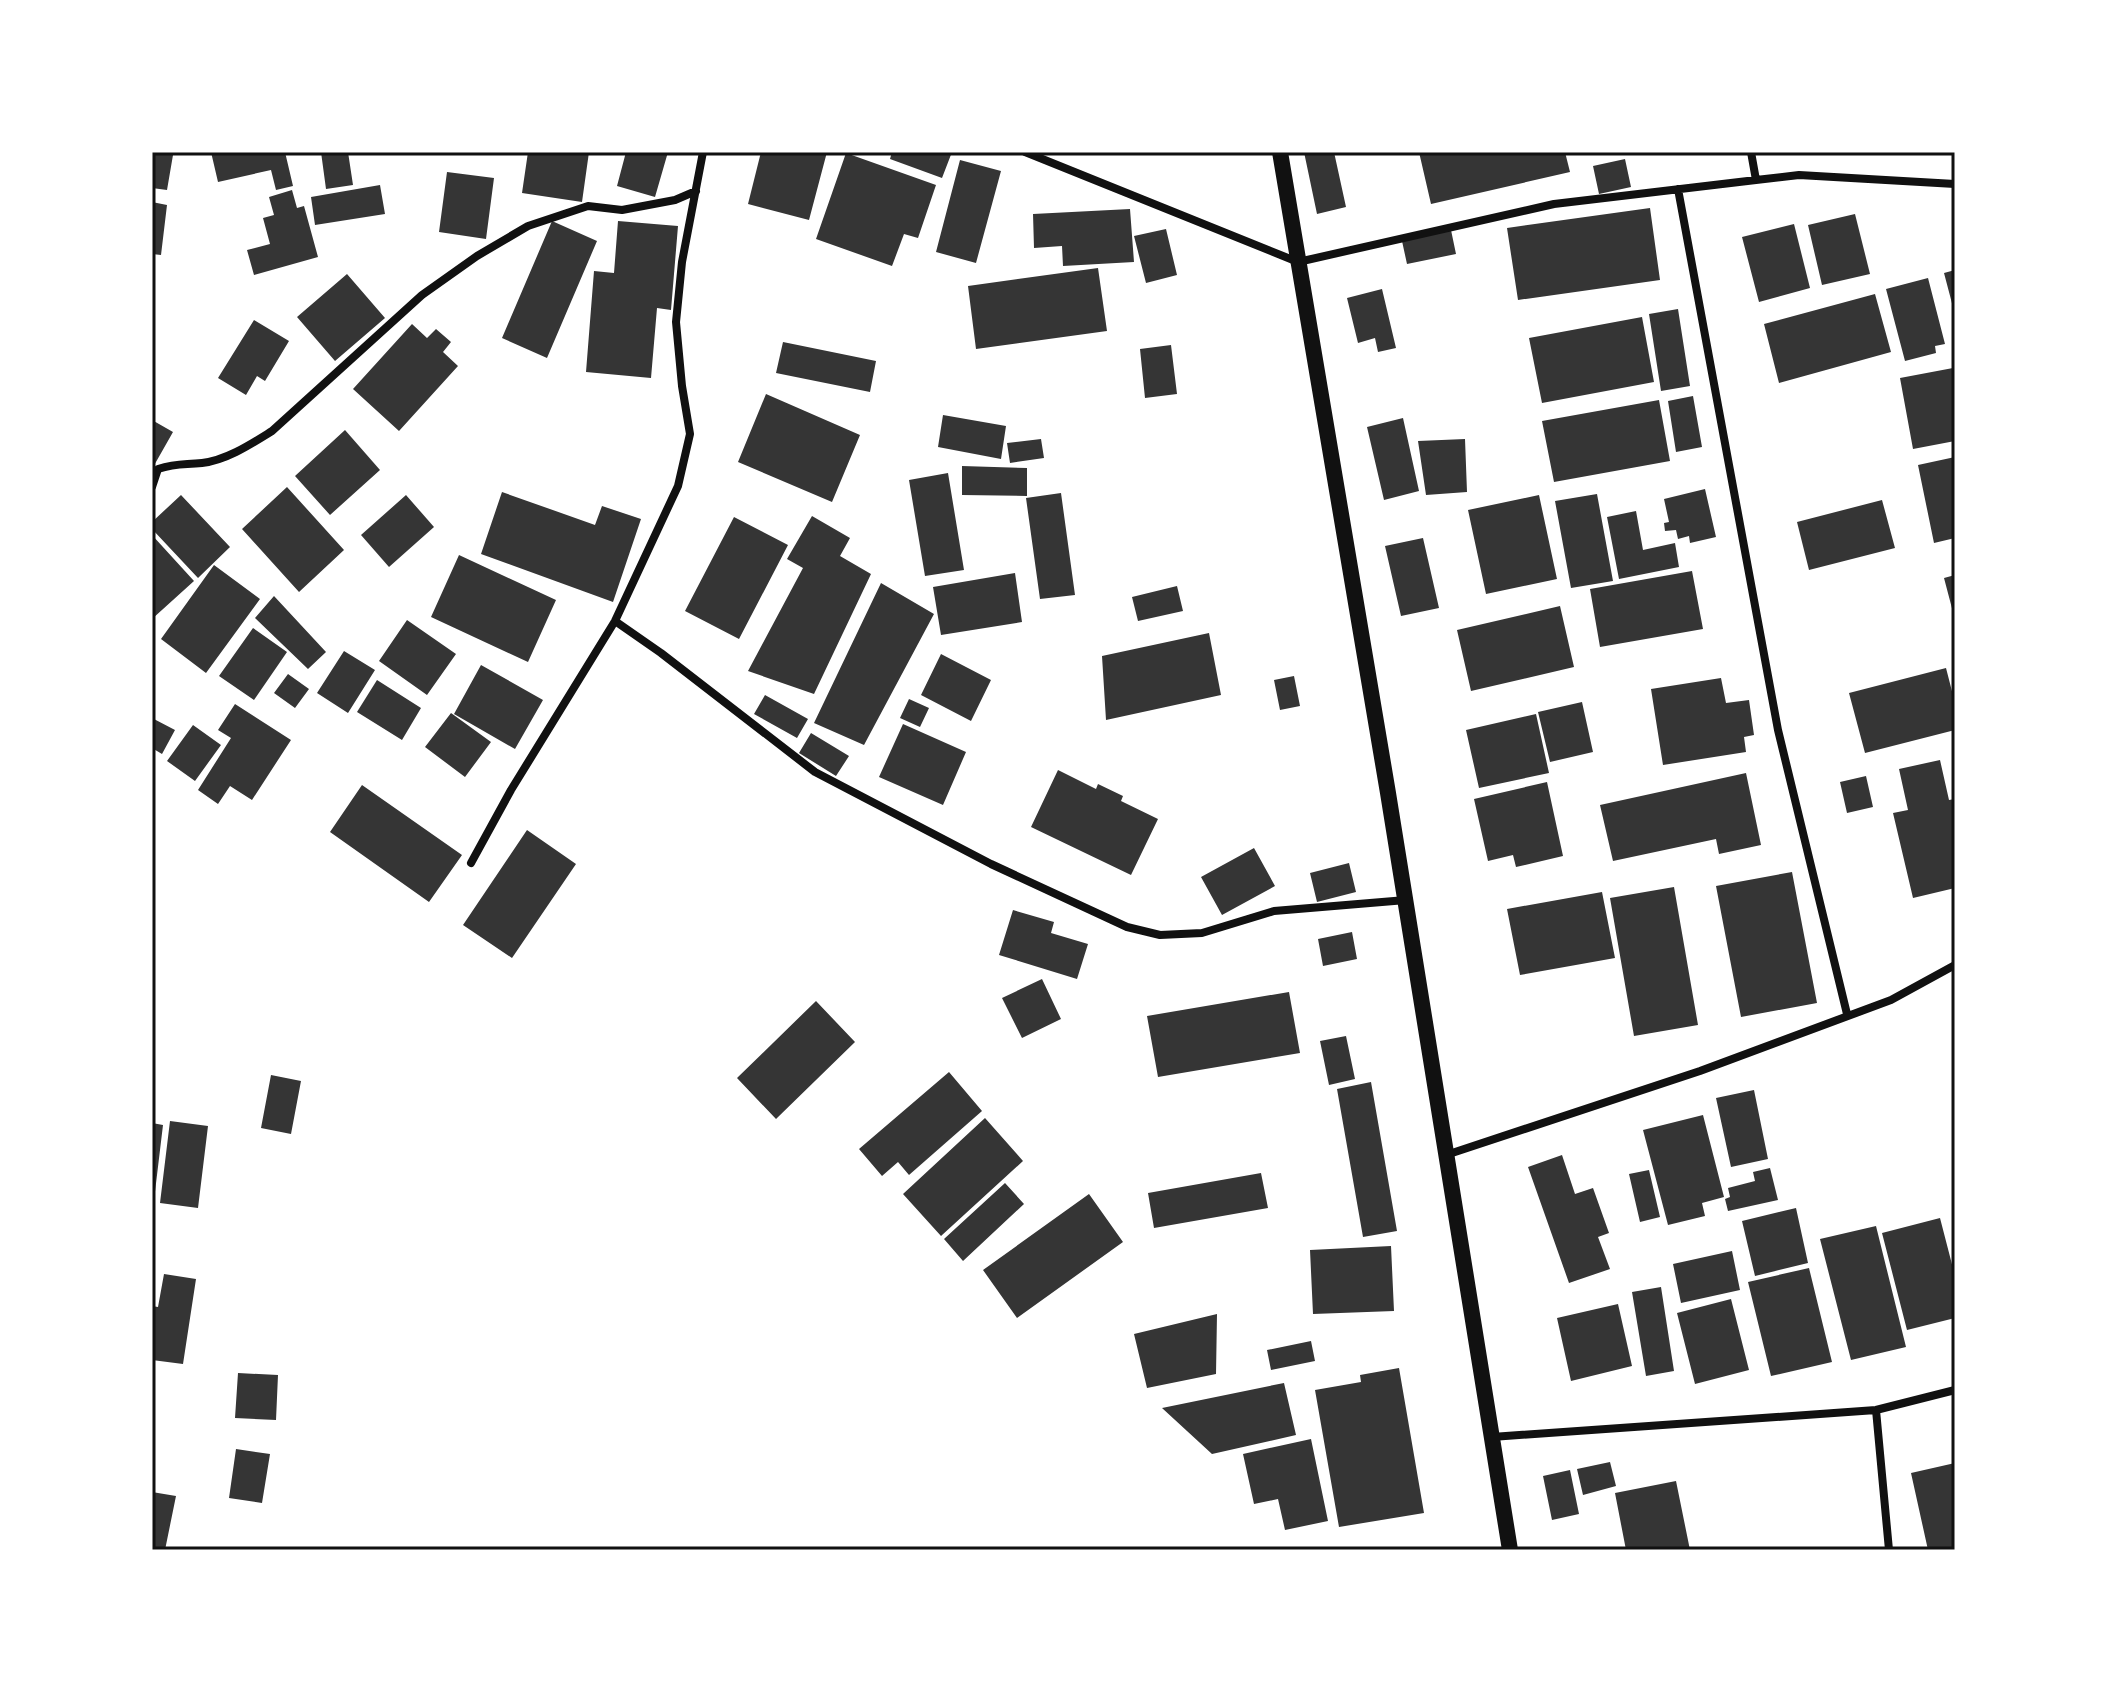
<svg xmlns="http://www.w3.org/2000/svg" width="2107" height="1702" font-family="Spectral,serif">
<rect width="100%" height="100%" fill="#fff"/>
<path fill="#353535" d="M 152,152 L 173,155 L 167,190 L 152,188 Z
M 211,152 L 285,152 L 293,186 L 276,190 L 271,170 L 218,182 Z
M 321,152 L 348,152 L 353,185 L 326,189 Z
M 528,152 L 589,152 L 582,202 L 522,193 Z
M 626,152 L 668,152 L 655,197 L 617,186 Z
M 761,152 L 827,152 L 809,220 L 748,204 Z
M 892,152 L 952,152 L 942,178 L 890,159 Z
M 1304,152 L 1334,152 L 1346,207 L 1317,214 Z
M 1419,152 L 1565,152 L 1570,172 L 1431,204 Z
M 846,153 L 936,185 L 918,238 L 904,234 L 892,266 L 816,239 Z
M 1625,159 L 1631,187 L 1599,194 L 1593,166 Z
M 960,160 L 1001,171 L 976,263 L 936,252 Z
M 447,172 L 494,178 L 486,239 L 439,232 Z
M 380,185 L 385,214 L 315,225 L 311,197 Z
M 292,190 L 297,208 L 304,206 L 318,257 L 254,275 L 247,250 L 270,244 L 263,218 L 274,215 L 269,197 Z
M 152,202 L 167,205 L 161,255 L 152,254 Z
M 1650,208 L 1660,280 L 1518,300 L 1507,228 Z
M 1130,209 L 1134,262 L 1063,266 L 1062,246 L 1034,248 L 1033,214 Z
M 1855,214 L 1870,274 L 1822,285 L 1808,225 Z
M 552,221 L 597,241 L 547,358 L 502,338 Z
M 618,221 L 678,226 L 671,310 L 657,308 L 651,378 L 586,372 L 594,271 L 614,273 Z
M 1794,224 L 1810,288 L 1759,302 L 1742,237 Z
M 1166,229 L 1177,275 L 1146,283 L 1134,236 Z
M 1451,230 L 1456,254 L 1407,264 L 1402,241 Z
M 1098,268 L 1107,331 L 976,349 L 968,286 Z
M 1955,270 L 1955,311 L 1954,311 L 1944,273 Z
M 347,274 L 385,318 L 335,361 L 297,317 Z
M 1928,278 L 1945,344 L 1935,346 L 1936,353 L 1905,361 L 1886,289 Z
M 1382,289 L 1396,348 L 1378,352 L 1375,338 L 1358,343 L 1347,298 Z
M 1875,294 L 1891,352 L 1779,383 L 1764,324 Z
M 1678,309 L 1690,386 L 1661,391 L 1649,314 Z
M 1642,317 L 1654,382 L 1542,403 L 1529,338 Z
M 254,320 L 289,341 L 265,381 L 257,376 L 246,395 L 218,378 Z
M 412,324 L 427,338 L 436,329 L 451,342 L 443,352 L 458,366 L 399,431 L 353,389 Z
M 783,342 L 876,361 L 870,392 L 776,373 Z
M 1171,345 L 1177,394 L 1145,398 L 1140,349 Z
M 1953,368 L 1955,441 L 1913,449 L 1900,378 Z
M 766,394 L 860,435 L 832,502 L 738,462 Z
M 1693,396 L 1702,447 L 1676,452 L 1668,401 Z
M 1659,400 L 1670,461 L 1554,482 L 1542,421 Z
M 943,415 L 1006,426 L 1001,459 L 938,447 Z
M 1403,418 L 1419,491 L 1384,500 L 1367,427 Z
M 152,420 L 173,432 L 152,469 Z
M 345,430 L 380,470 L 330,515 L 295,476 Z
M 1041,439 L 1044,458 L 1010,463 L 1007,443 Z
M 1465,439 L 1467,492 L 1426,495 L 1418,441 Z
M 1955,457 L 1955,538 L 1934,543 L 1918,465 Z
M 962,466 L 1027,468 L 1027,496 L 962,495 Z
M 948,473 L 964,570 L 925,576 L 909,480 Z
M 287,487 L 344,550 L 299,592 L 242,529 Z
M 1705,489 L 1716,537 L 1690,543 L 1689,536 L 1678,539 L 1676,530 L 1665,531 L 1664,523 L 1669,522 L 1664,499 Z
M 502,492 L 595,525 L 602,506 L 641,519 L 613,602 L 481,554 Z
M 1061,493 L 1075,595 L 1040,599 L 1026,498 Z
M 1597,494 L 1613,581 L 1571,588 L 1555,501 Z
M 181,495 L 230,547 L 198,578 L 152,529 L 152,522 Z
M 406,495 L 434,527 L 389,567 L 361,535 Z
M 1539,495 L 1557,579 L 1486,594 L 1468,510 Z
M 1882,500 L 1895,548 L 1809,570 L 1797,522 Z
M 1636,511 L 1643,550 L 1675,543 L 1679,567 L 1619,579 L 1607,517 Z
M 812,516 L 850,538 L 840,556 L 871,574 L 814,694 L 748,671 L 803,568 L 787,559 Z
M 734,517 L 788,545 L 739,639 L 685,611 Z
M 152,535 L 194,581 L 152,619 Z
M 1423,538 L 1439,608 L 1401,616 L 1385,546 Z
M 459,555 L 556,600 L 528,662 L 431,617 Z
M 214,565 L 260,599 L 206,673 L 161,639 Z
M 1692,571 L 1703,629 L 1600,647 L 1590,589 Z
M 1015,573 L 1022,622 L 941,635 L 933,587 Z
M 1955,575 L 1955,616 L 1954,616 L 1944,578 Z
M 881,583 L 934,614 L 864,745 L 814,723 Z
M 1177,586 L 1183,611 L 1138,621 L 1132,597 Z
M 274,596 L 326,652 L 308,669 L 255,618 Z
M 1560,606 L 1574,667 L 1471,691 L 1457,630 Z
M 407,620 L 456,654 L 427,695 L 379,661 Z
M 253,628 L 287,652 L 254,700 L 219,676 Z
M 1209,633 L 1221,695 L 1106,720 L 1102,656 Z
M 344,651 L 375,670 L 348,713 L 317,693 Z
M 941,654 L 991,680 L 971,721 L 921,695 Z
M 481,665 L 543,700 L 515,749 L 454,714 Z
M 1946,668 L 1955,703 L 1955,730 L 1865,753 L 1849,693 Z
M 288,674 L 309,689 L 295,708 L 274,693 Z
M 1294,676 L 1300,706 L 1280,710 L 1274,680 Z
M 1721,678 L 1726,703 L 1749,700 L 1754,735 L 1744,737 L 1746,752 L 1663,765 L 1651,689 Z
M 377,680 L 421,708 L 402,740 L 357,712 Z
M 765,695 L 808,719 L 797,738 L 754,714 Z
M 909,699 L 929,708 L 920,727 L 900,718 Z
M 1582,702 L 1593,752 L 1550,762 L 1538,712 Z
M 235,704 L 291,740 L 252,800 L 230,786 L 218,804 L 198,790 L 231,738 L 218,730 Z
M 451,713 L 491,742 L 465,777 L 425,747 Z
M 1536,714 L 1549,773 L 1479,788 L 1466,730 Z
M 152,718 L 175,730 L 162,754 L 152,748 Z
M 903,724 L 966,752 L 943,805 L 879,777 Z
M 193,725 L 221,745 L 195,781 L 167,761 Z
M 811,733 L 849,756 L 836,776 L 799,753 Z
M 1940,760 L 1949,800 L 1955,799 L 1955,888 L 1913,898 L 1893,813 L 1908,810 L 1899,769 Z
M 1058,770 L 1096,789 L 1098,784 L 1123,796 L 1121,801 L 1158,819 L 1131,875 L 1031,827 Z
M 1746,773 L 1761,845 L 1719,854 L 1716,839 L 1613,861 L 1600,805 Z
M 1866,776 L 1873,807 L 1847,813 L 1840,782 Z
M 1547,782 L 1563,856 L 1516,867 L 1513,855 L 1488,861 L 1474,799 Z
M 362,785 L 462,855 L 429,902 L 330,832 Z
M 527,830 L 576,864 L 512,958 L 463,925 Z
M 1254,848 L 1275,886 L 1222,915 L 1201,877 Z
M 1349,863 L 1356,892 L 1317,902 L 1310,873 Z
M 1792,872 L 1817,1003 L 1741,1017 L 1716,886 Z
M 1674,887 L 1698,1025 L 1634,1036 L 1610,898 Z
M 1602,892 L 1615,958 L 1520,975 L 1507,909 Z
M 1013,910 L 1054,922 L 1051,933 L 1088,944 L 1077,979 L 999,955 Z
M 1352,932 L 1357,959 L 1323,966 L 1318,939 Z
M 1042,979 L 1061,1019 L 1022,1038 L 1002,998 Z
M 1289,992 L 1300,1053 L 1158,1077 L 1147,1016 Z
M 816,1001 L 855,1042 L 776,1119 L 737,1078 Z
M 1346,1036 L 1355,1079 L 1329,1085 L 1320,1041 Z
M 949,1072 L 982,1111 L 909,1175 L 898,1162 L 882,1176 L 859,1149 Z
M 271,1075 L 301,1081 L 291,1134 L 261,1128 Z
M 1371,1082 L 1397,1231 L 1363,1237 L 1337,1089 Z
M 1754,1090 L 1768,1159 L 1731,1167 L 1716,1098 Z
M 1703,1115 L 1724,1197 L 1702,1203 L 1705,1216 L 1668,1225 L 1643,1130 Z
M 985,1118 L 1023,1161 L 941,1236 L 903,1194 Z
M 170,1121 L 208,1126 L 198,1208 L 160,1203 Z
M 152,1123 L 163,1125 L 154,1200 L 152,1200 Z
M 1562,1155 L 1575,1194 L 1593,1188 L 1609,1233 L 1598,1237 L 1610,1269 L 1569,1283 L 1528,1167 Z
M 1770,1168 L 1778,1200 L 1728,1211 L 1725,1199 L 1730,1197 L 1728,1188 L 1755,1181 L 1753,1172 Z
M 1649,1170 L 1660,1217 L 1640,1222 L 1629,1174 Z
M 1261,1173 L 1268,1208 L 1154,1228 L 1148,1193 Z
M 1005,1183 L 1024,1204 L 963,1261 L 944,1239 Z
M 1089,1194 L 1123,1242 L 1017,1318 L 983,1270 Z
M 1796,1208 L 1808,1263 L 1755,1276 L 1742,1221 Z
M 1940,1218 L 1955,1276 L 1955,1318 L 1907,1330 L 1882,1233 Z
M 1876,1226 L 1906,1347 L 1851,1360 L 1820,1239 Z
M 1391,1246 L 1394,1311 L 1313,1314 L 1310,1250 Z
M 1732,1251 L 1740,1290 L 1681,1303 L 1673,1264 Z
M 1809,1268 L 1832,1362 L 1771,1376 L 1748,1282 Z
M 164,1274 L 196,1279 L 183,1364 L 152,1360 L 152,1306 L 158,1307 Z
M 1661,1287 L 1674,1371 L 1646,1376 L 1632,1292 Z
M 1731,1299 L 1749,1370 L 1695,1384 L 1677,1313 Z
M 1618,1304 L 1632,1366 L 1571,1381 L 1557,1318 Z
M 1217,1314 L 1216,1374 L 1147,1388 L 1134,1334 Z
M 1311,1341 L 1315,1361 L 1271,1370 L 1267,1350 Z
M 1399,1368 L 1424,1513 L 1339,1527 L 1315,1390 L 1361,1382 L 1360,1375 Z
M 238,1373 L 278,1375 L 276,1420 L 235,1418 Z
M 1284,1383 L 1296,1435 L 1212,1454 L 1162,1408 Z
M 1311,1439 L 1328,1521 L 1285,1530 L 1278,1499 L 1254,1504 L 1243,1454 Z
M 236,1449 L 270,1454 L 262,1503 L 229,1498 Z
M 1610,1462 L 1616,1486 L 1583,1495 L 1577,1469 Z
M 1955,1463 L 1955,1550 L 1928,1550 L 1911,1473 Z
M 1570,1470 L 1579,1514 L 1552,1520 L 1543,1476 Z
M 1676,1481 L 1690,1550 L 1626,1550 L 1615,1493 Z
M 152,1492 L 176,1496 L 165,1550 L 152,1550 Z"/>
<g fill="none" stroke-linecap="round" stroke-linejoin="round">
<path stroke="#111" stroke-width="8" d="M 1025,152 L 1298,262 L 1554,204 L 1756,180 L 1799,175 L 1955,184
M 1751,152 L 1756,180
M 1678,189 L 1778,730 L 1847,1014
M 152,487 L 158,469 C 177,463 184,465 202,463 C 227,460 251,444 272,431 L 422,295 L 477,256 L 528,226 L 588,206 L 622,210 L 675,200 L 696,191
M 615,621 L 661,653 L 815,772 L 991,864 L 1127,927 L 1160,935 L 1202,933 L 1274,911 L 1406,900
M 471,863 L 511,790 L 615,621 L 678,486 L 690,434 L 682,386 L 676,322 L 682,262 L 703,152
M 1446,1155 L 1700,1071 L 1891,1000 L 1955,965
M 1876,1410 L 1889,1550
M 1492,1437 L 1876,1410 L 1955,1390"/>
<path stroke="#111" stroke-width="16" d="M 1280,152 L 1388,793 L 1510,1550"/>
</g>
<rect width="2107" height="1702" fill="none" stroke="#ffffff" stroke-width="308"/>
<rect x="154" y="154" width="1799" height="1394" fill="none" stroke="#111" stroke-width="3"/>
</svg>
